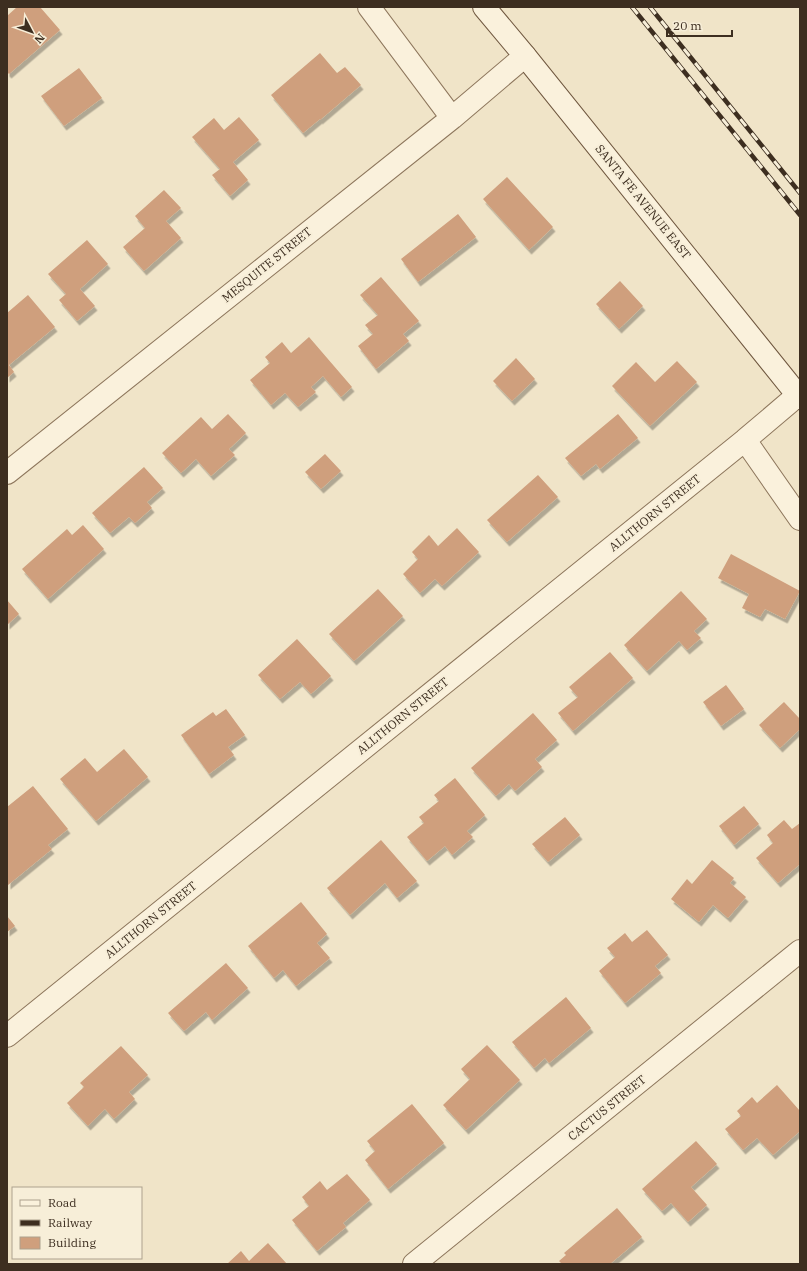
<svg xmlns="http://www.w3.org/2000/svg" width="807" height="1271" font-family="'IBM Plex Serif',serif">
<defs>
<filter id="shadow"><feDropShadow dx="2.5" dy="4.5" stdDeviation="0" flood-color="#0004"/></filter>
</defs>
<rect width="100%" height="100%" fill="#f0e4c8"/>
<path fill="#cf9f7d" filter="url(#shadow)" d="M 17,7 L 40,7 L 60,30 L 9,74 L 7,72 L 7,16 Z
M 320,53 L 337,73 L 345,67 L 361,85 L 320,120 L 320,119 L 303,133 L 271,95 Z
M 79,68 L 102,98 L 64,126 L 41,96 Z
M 239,117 L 259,140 L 233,162 L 248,180 L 230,196 L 212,175 L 220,169 L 192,137 L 214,118 L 224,130 Z
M 507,177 L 553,227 L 529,250 L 483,199 Z
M 164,190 L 181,208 L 166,221 L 181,238 L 144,271 L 123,247 L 145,228 L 135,216 Z
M 458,214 L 476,237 L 418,282 L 401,259 Z
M 87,240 L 108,264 L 80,289 L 95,306 L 77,321 L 59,300 L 66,294 L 48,274 Z
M 381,277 L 419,321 L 403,334 L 409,341 L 376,369 L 358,346 L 373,334 L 365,325 L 378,315 L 360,295 Z
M 620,281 L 643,306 L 619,329 L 596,304 Z
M 28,295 L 55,327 L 9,365 L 14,372 L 7,378 L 7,313 Z
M 309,337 L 352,387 L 341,397 L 323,376 L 311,387 L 316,392 L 298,407 L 285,393 L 271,405 L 250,380 L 270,363 L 265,357 L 282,342 L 291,353 Z
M 516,358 L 535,379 L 512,401 L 493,381 Z
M 677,361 L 697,382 L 650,426 L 612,386 L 636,362 L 655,382 Z
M 228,414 L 246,433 L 229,449 L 235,455 L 211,476 L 196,459 L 181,473 L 162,453 L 201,417 L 212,429 Z
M 618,414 L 638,438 L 600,469 L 596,464 L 581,476 L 565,458 Z
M 325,454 L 341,471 L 321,489 L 305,472 Z
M 144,467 L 163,488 L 147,502 L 152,508 L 135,523 L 129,517 L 110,533 L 92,513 Z
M 538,475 L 558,497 L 507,542 L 487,520 Z
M 83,525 L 104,549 L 48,599 L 22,569 L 67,529 L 72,535 Z
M 457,528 L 479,552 L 442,586 L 435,579 L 420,593 L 403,574 L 418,559 L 412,552 L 429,535 L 438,546 Z
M 731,554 L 800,591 L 785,619 L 765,609 L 760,617 L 742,608 L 749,594 L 718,578 Z
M 378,589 L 403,616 L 354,661 L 329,634 Z
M 681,591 L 707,619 L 694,631 L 701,638 L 687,650 L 679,641 L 647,671 L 624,645 Z
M 7,600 L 19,614 L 7,625 Z
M 297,639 L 331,676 L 311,694 L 300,682 L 280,699 L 258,675 Z
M 610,652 L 633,678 L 573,731 L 558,713 L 578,697 L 569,687 Z
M 726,685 L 744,709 L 721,726 L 703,702 Z
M 784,702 L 800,719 L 800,729 L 780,748 L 759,725 Z
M 226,709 L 245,735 L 228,747 L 234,755 L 209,774 L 181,735 L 213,712 L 216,716 Z
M 533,713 L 557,740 L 535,759 L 542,767 L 515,791 L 509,784 L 496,796 L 471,768 Z
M 124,749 L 148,777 L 96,821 L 60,779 L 85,758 L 97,772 Z
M 455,778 L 485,815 L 467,831 L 473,837 L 452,855 L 445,846 L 427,861 L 407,837 L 424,823 L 419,817 L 439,801 L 434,795 Z
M 33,786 L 68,829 L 48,845 L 52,849 L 8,885 L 7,807 Z
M 744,806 L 759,824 L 734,845 L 719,826 Z
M 565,817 L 580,835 L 548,862 L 532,844 Z
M 784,820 L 792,829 L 800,823 L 800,864 L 778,883 L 756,858 L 773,843 L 767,835 Z
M 381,840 L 417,881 L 397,898 L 385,883 L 350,915 L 327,888 Z
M 712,860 L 734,878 L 730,883 L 746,897 L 728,918 L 713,905 L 699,922 L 671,899 L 687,879 L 692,884 Z
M 301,902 L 327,934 L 317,943 L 330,958 L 296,986 L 283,970 L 274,978 L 248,946 Z
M 7,916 L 15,926 L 7,932 Z
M 647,930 L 668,955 L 655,966 L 661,973 L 625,1003 L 599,971 L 615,957 L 607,948 L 625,933 L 632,942 Z
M 226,963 L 248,988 L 212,1020 L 206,1012 L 184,1031 L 168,1013 Z
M 566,997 L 591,1028 L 549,1063 L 545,1058 L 534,1068 L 512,1042 Z
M 487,1045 L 520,1080 L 466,1130 L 443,1105 L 470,1079 L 461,1069 Z
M 121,1046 L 148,1075 L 129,1092 L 135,1099 L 114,1119 L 105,1109 L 88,1126 L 67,1103 L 84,1087 L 80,1083 Z
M 777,1085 L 800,1111 L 800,1131 L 773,1155 L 757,1138 L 743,1150 L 725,1129 L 741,1116 L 737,1111 L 752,1097 L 757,1103 Z
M 412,1104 L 444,1143 L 388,1189 L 365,1160 L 375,1151 L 367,1141 Z
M 696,1141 L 717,1164 L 691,1187 L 707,1205 L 688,1222 L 671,1203 L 662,1211 L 642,1189 Z
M 347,1174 L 370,1200 L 343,1223 L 346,1227 L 317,1251 L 292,1220 L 309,1206 L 302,1197 L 320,1181 L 327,1190 Z
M 617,1208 L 642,1237 L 610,1264 L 562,1264 L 559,1261 L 566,1255 L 564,1253 Z
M 268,1243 L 287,1264 L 227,1264 L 241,1251 L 249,1261 Z"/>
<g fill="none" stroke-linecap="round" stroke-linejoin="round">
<defs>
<path id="street" d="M 369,7 L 452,118
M 745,440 L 800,519
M 7,473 L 452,118 L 525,56
M 7,1036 L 745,440 L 798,395
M 414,1264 L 800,951"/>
<path id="secondary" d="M 484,7 L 525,56 L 800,398"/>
</defs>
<use href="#street" stroke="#8d765c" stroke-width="24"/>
<use href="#secondary" stroke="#6f573f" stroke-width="24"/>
<use href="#street" stroke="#faf1dc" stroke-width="22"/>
<use href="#secondary" stroke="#faf1dc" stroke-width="22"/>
<defs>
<path id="rail" d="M 632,7 L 800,215
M 650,7 L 800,193"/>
</defs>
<use href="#rail" stroke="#3d2e20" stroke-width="4.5"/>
<use href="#rail" stroke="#f7eed8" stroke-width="3" stroke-dasharray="9" stroke-linecap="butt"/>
</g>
<g text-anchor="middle" stroke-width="4" stroke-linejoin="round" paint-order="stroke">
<g font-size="12" fill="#3d2e20" stroke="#f7eed8">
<text transform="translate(643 202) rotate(51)" y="4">SANTA FE AVENUE EAST</text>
<text transform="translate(267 265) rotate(-39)" y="4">MESQUITE STREET</text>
<text transform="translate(655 513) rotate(-39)" y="4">ALLTHORN STREET</text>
<text transform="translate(403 716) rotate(-39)" y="4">ALLTHORN STREET</text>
<text transform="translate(151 920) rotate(-39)" y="4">ALLTHORN STREET</text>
<text transform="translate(607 1108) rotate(-39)" y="4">CACTUS STREET</text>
</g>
</g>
<rect width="807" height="1271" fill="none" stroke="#3d2e20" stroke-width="16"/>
<rect x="12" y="1187" width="130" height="72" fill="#f7eed8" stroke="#ada18e"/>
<rect x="20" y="1200" width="20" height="6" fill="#faf1dc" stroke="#ada18e"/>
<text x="48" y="1207" font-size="12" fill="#3d2e20">Road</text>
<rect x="20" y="1220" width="20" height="6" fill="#3d2e20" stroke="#ada18e"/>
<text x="48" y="1227" font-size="12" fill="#3d2e20">Railway</text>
<rect x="20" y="1237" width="20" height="12" fill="#cf9f7d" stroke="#ada18e"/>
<text x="48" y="1247" font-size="12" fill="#3d2e20">Building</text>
<g transform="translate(32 32) rotate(131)" stroke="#f7eed8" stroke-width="3" paint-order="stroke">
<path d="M0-3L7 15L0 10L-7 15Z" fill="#3d2e20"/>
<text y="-6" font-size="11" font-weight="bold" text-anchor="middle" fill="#3d2e20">N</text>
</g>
<path d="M667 30v6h65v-6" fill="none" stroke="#3d2e20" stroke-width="2"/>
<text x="673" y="30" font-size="12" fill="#3d2e20" stroke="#f7eed8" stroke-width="3" paint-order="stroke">20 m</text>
</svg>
